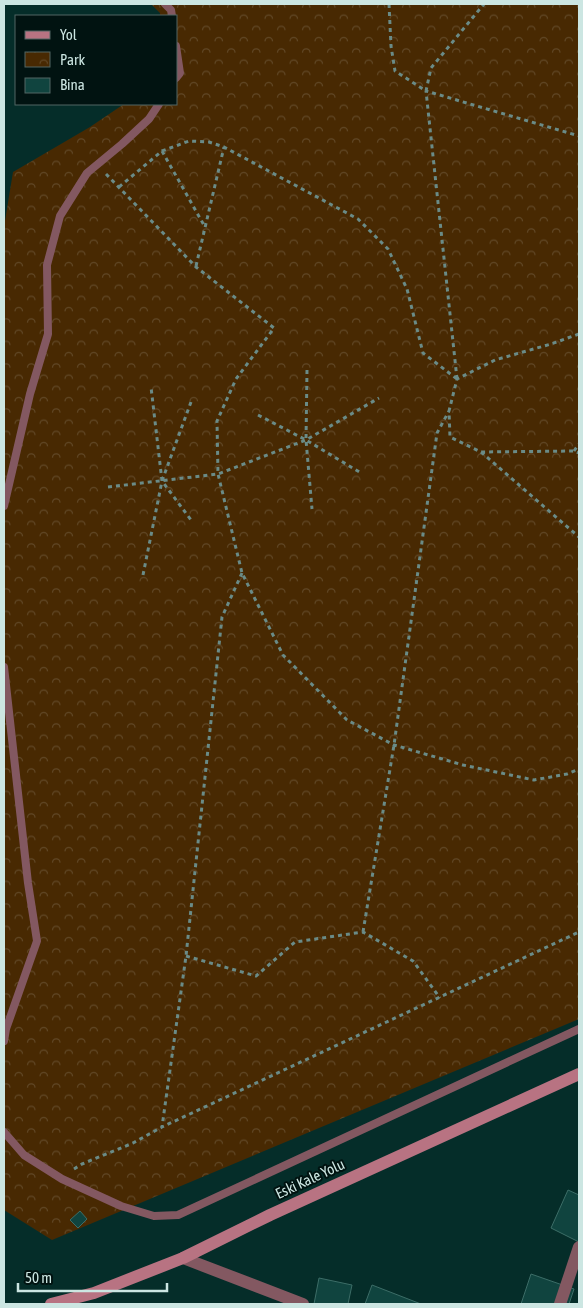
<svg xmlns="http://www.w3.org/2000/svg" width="583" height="1308" font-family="'Asap Condensed',sans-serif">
<defs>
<pattern id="park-crowns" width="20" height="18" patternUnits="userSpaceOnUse" patternTransform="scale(1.25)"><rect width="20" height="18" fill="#482902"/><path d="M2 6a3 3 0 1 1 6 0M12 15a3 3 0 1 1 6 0" fill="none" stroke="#614827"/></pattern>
</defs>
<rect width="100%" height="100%" fill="#052d29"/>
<path fill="url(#park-crowns)" d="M 151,4 L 579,4 L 579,1019 L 52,1240 L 4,1210 L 4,227 L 13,172 L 90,127 L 124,104 L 176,104 L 176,16 L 160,16 L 160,13 Z"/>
<path fill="#10443f" stroke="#3c6d67" d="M 568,1190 L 579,1195 L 579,1242 L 551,1228 Z
M 80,1211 L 87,1219 L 78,1228 L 70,1220 Z
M 531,1274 L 574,1289 L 569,1304 L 521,1304 Z
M 319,1278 L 352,1285 L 348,1304 L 314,1304 Z
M 372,1285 L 421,1304 L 365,1304 Z"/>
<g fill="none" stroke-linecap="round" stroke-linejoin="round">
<path stroke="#6a8b87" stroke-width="3" stroke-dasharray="4 4" stroke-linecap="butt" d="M 389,4 L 391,46 L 395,71 L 426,91 L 431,68 L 484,4
M 162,151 L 205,227
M 106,174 L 196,267 L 274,328 L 236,379 L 217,421 L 218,474 L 242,573 L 283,655 L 347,720 L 394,745 L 463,765 L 534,780 L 567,774 L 579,769
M 119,187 L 162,151 L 189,141 L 209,142 L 224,147 L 358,219 L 388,249 L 407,289 L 423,353 L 457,379
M 196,266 L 224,147
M 579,334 L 551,344 L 495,360 L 457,379 L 449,411 L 450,437 L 481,452 L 574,451 L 579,453
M 307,370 L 306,440 L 312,509
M 457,379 L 426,91 L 579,136
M 191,402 L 162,481 L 191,520
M 258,415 L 306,440 L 361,473
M 574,451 L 579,444
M 481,452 L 579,537
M 108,487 L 218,474 L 306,440 L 379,398
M 242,573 L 222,617 L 186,956 L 162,1127 L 579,932
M 143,575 L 162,481 L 151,387
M 363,932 L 394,745 L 437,433 L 449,411
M 186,956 L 256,976 L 295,942 L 363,932 L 413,961 L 440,998
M 74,1169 L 82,1164 L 133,1143 L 162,1127"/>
<path stroke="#835861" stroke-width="8" d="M 165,4 L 171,10 L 172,16
M 176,46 L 180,73 L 176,78
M 4,506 L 30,394 L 48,334 L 47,265 L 60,216 L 87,173 L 122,144 L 149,119 L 159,104
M 4,667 L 28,883 L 37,941 L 6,1029 L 4,1041
M 4,1132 L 24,1155 L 62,1179 L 121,1206 L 154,1216 L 178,1215 L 579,1029"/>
<path stroke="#835861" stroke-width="12" d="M 183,1258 L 303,1304
M 560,1304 L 579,1247"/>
<path stroke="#b87382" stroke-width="12" d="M 51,1304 L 94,1293 L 183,1258 L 270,1215 L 579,1074"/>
</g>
<g text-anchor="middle" stroke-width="4" stroke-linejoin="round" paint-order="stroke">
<g font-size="15" fill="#cce6e2" stroke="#011311">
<text transform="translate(310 1179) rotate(-25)" y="5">Eski Kale Yolu</text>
</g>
</g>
<rect width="583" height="1308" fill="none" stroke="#cce6e2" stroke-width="10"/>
<rect x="15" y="15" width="162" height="90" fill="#011311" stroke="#526765"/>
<rect x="25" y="31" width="25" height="8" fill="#b87382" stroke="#526765"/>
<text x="60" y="40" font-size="15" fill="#cce6e2">Yol</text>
<rect x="25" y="52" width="25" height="15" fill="url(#park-crowns)" stroke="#526765"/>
<text x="60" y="65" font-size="15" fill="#cce6e2">Park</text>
<rect x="25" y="78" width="25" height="15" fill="#10443f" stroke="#526765"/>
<text x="60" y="90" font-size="15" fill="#cce6e2">Bina</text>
<path d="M18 1283v8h149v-8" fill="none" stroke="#cce6e2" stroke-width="2.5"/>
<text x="25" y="1283" font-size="15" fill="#cce6e2" stroke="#011311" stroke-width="4" paint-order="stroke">50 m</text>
</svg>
